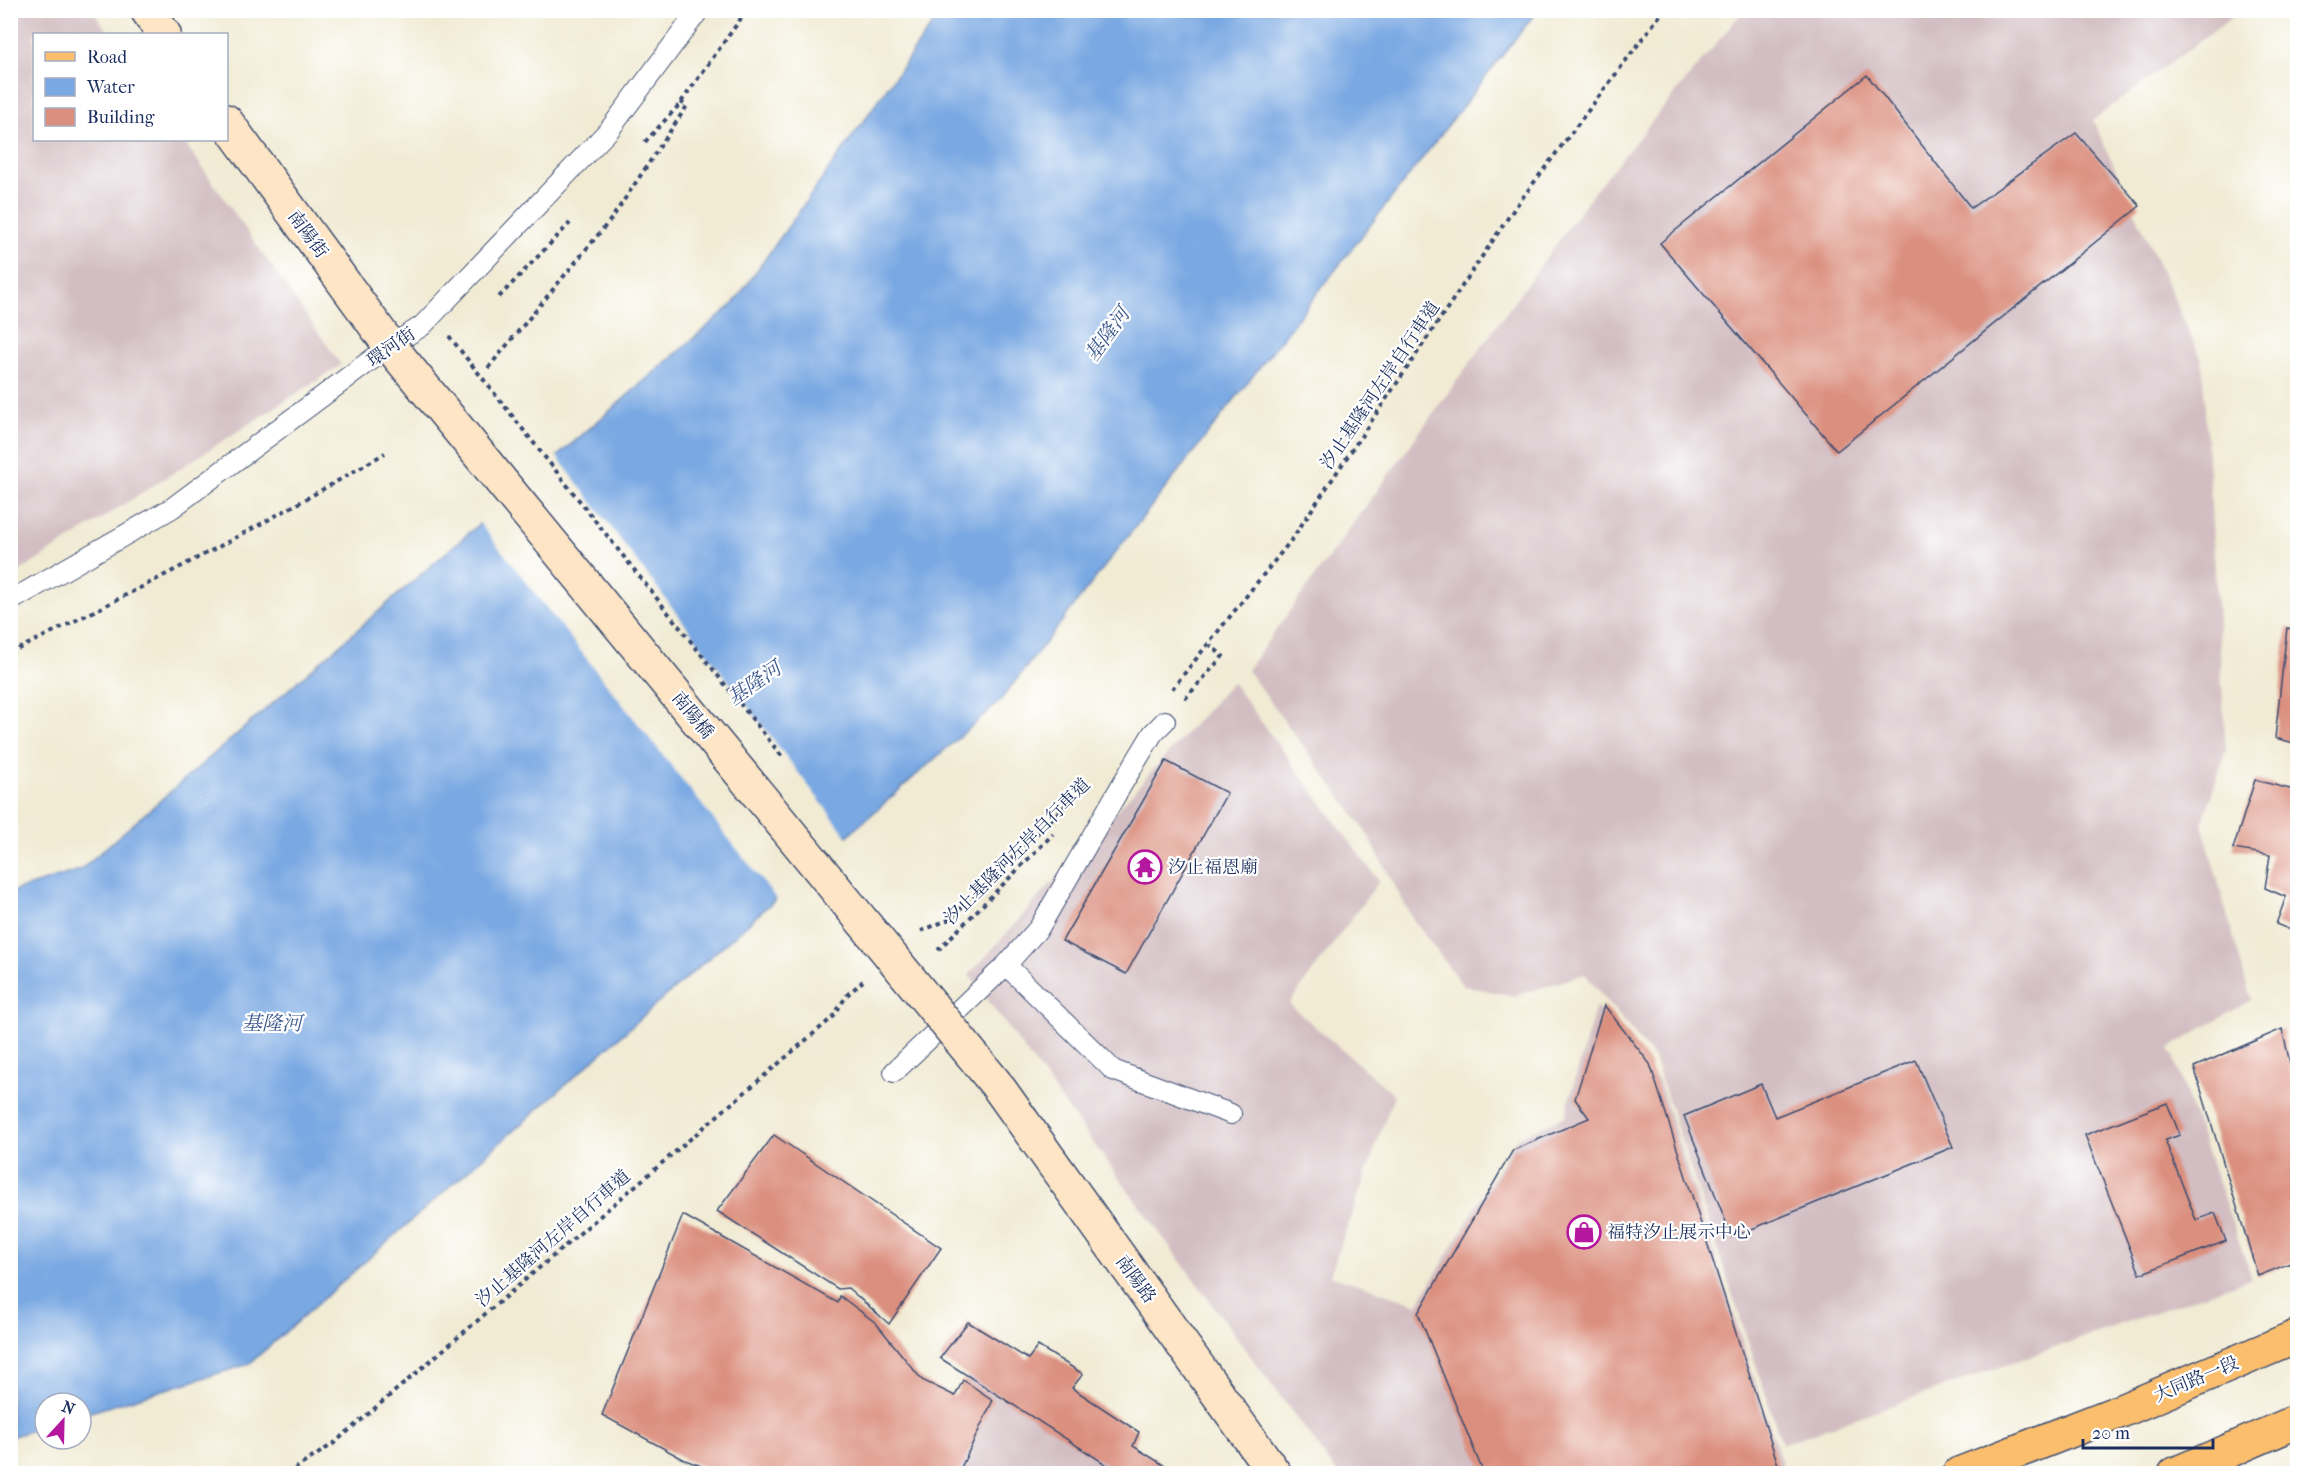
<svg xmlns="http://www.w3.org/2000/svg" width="2308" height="1484" font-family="'IM FELL French Canon','Noto Serif TC',serif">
<rect width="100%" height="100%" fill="#fff"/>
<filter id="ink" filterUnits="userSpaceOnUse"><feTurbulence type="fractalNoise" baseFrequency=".0167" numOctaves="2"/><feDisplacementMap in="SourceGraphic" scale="12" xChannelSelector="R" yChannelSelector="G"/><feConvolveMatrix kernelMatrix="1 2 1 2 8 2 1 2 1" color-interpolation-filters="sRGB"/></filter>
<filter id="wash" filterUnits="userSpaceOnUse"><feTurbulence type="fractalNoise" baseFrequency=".008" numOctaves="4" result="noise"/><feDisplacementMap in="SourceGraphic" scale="24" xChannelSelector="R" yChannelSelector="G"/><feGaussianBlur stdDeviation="1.35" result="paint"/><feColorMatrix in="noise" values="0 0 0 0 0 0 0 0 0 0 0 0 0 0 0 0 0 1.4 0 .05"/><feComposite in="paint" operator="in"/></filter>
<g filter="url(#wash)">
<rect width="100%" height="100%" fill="#f1ebd4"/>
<path fill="#d2bec2" d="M 11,10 L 93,11 L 110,34 L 34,34 L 34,140 L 183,140 L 341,365 L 11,577 Z
M 1743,11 L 2241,11 L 2093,120 L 2202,360 L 2226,750 L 2202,824 L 2251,1000 L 2170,1048 L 2252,1278 L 1782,1444 L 1654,1058 L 1585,974 L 1515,996 L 1463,986 L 1412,918 L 1365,830 L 1247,670 L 1593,193 Z
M 1232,682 L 1379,881 L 1289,1004 L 1394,1095 L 1330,1275 L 1418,1304 L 1517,1138 L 1565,1116 L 1596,1006 L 1659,1081 L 1785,1473 L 1337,1473 L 969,975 Z
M 985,1350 L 1159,1461 L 1151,1473 L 933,1474 L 957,1392 Z"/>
<path fill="#79a8e2" stroke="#4a6ca0" stroke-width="1.5" d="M 942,11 L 1537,11 L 999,702 L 249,1364 L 81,1415 L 81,1403 L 45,1403 L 45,1426 L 11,1437 L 11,892 L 80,870 L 733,304 Z"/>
<path fill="#f1ebd4" d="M 555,454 L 849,839 L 778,901 L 478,521 Z"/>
<g id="blocks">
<path fill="#db907f" d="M 1867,75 L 1971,208 L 2076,133 L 2140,206 L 1837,451 L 1660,243 Z
M 2287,628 L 2298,630 L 2298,744 L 2275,738 Z
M 1166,761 L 1227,793 L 1126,974 L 1062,941 Z
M 2255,780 L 2298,791 L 2298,933 L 2276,924 L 2286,897 L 2265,888 L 2270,855 L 2233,849 Z
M 1604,1005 L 1650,1064 L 1781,1474 L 1484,1474 L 1418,1313 L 1513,1150 L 1589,1118 L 1575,1099 Z
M 2282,1029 L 2298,1097 L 2298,1260 L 2258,1276 L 2194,1067 Z
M 1916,1060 L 1953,1147 L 1732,1237 L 1684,1116 L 1761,1084 L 1775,1117 Z
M 2167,1103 L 2180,1135 L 2165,1140 L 2196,1220 L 2215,1213 L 2226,1241 L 2140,1274 L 2085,1135 Z
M 774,1135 L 941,1248 L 889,1324 L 848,1288 L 838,1289 L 717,1211 Z
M 683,1215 L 838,1303 L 840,1296 L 876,1323 L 922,1380 L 955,1396 L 963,1380 L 993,1400 L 958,1474 L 723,1474 L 685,1460 L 602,1415 Z
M 968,1322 L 1028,1359 L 1038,1346 L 1083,1374 L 1072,1388 L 1139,1432 L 1133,1446 L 1178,1474 L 1121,1474 L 940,1358 Z"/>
</g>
</g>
<g filter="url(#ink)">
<use href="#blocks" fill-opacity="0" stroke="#3b4b70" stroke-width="1.5"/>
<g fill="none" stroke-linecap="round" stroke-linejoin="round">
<defs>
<path id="lane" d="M 10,601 L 172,508 L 390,346 L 422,326 L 610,129 L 699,10
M 1006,965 L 1113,1070 L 1231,1114
M 894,1072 L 1006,965 L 1039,928 L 1121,786 L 1153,733 L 1165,721"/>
<path id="secondary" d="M 147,10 L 164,34
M 226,121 L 390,346
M 996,1084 L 1275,1474"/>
<path id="primary" d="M 1959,1474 L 2121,1411 L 2298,1336
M 2175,1474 L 2298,1421"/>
</defs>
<use href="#lane" stroke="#3b4b70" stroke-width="22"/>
<use href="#secondary" stroke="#3b4b70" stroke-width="36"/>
<use href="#primary" stroke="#3b4b70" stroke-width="36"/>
<path stroke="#3b4b70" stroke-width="4" stroke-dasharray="4.5 4.5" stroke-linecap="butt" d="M 645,142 L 679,105 L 747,10
M 499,297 L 570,223
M 488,368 L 612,218 L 687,106 L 681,102
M 10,653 C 138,590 263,526 385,453
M 1172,689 L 1292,539 L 1514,209 L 1664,10
M 1185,699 L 1223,656 L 1210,645
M 921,931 L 950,919 L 1074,797
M 938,950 L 1053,834
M 287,1474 L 333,1444 L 833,1017 L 847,995 L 863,981"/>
<use href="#lane" stroke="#fff" stroke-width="20"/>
<use href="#secondary" stroke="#fde5c5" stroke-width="33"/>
<use href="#primary" stroke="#fabe6d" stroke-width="33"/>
<defs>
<path id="secondary-bridge" d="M 390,346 L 996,1084"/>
</defs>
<use href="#secondary-bridge" stroke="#3b4b70" stroke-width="36" stroke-linecap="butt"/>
<path stroke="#3b4b70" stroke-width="4" stroke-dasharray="4.5 4.5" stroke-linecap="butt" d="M 449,336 L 784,759"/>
<use href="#secondary-bridge" stroke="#fde5c5" stroke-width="33"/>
</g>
</g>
<defs>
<symbol id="temple-ring" viewBox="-11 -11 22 22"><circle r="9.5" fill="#fff" stroke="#b5179e" stroke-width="1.5"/><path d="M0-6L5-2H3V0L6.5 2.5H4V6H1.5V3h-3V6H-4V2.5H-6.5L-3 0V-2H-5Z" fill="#b5179e"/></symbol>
<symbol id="shop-ring" viewBox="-11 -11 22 22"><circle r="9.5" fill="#fff" stroke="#b5179e" stroke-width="1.5"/><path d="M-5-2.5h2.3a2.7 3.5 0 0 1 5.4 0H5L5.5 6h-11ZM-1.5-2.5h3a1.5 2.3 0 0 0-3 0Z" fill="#b5179e"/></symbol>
</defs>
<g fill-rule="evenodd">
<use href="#temple-ring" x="1126" y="848" width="38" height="38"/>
<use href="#shop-ring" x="1565" y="1213" width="38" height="38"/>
</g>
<g text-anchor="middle" stroke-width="4.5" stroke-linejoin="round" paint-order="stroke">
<g font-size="18" fill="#1b2f5e" stroke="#fff">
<text transform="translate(308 234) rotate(54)" y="6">南陽街</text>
<text transform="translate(391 347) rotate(-35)" y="6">環河街</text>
<text transform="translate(1380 385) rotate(-56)" y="6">汐止基隆河左岸自行車道</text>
<text transform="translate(693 715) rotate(51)" y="6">南陽橋</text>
<text transform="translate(1017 851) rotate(-45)" y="6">汐止基隆河左岸自行車道</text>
<text transform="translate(553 1238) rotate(-41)" y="6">汐止基隆河左岸自行車道</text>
<text transform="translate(1136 1279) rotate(54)" y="6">南陽路</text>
<text transform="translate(2196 1379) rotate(-23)" y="6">大同路一段</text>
</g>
<g font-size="18" fill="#1b2f5e" stroke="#fff" text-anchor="start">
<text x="1168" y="873">汐止福恩廟</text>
<text x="1607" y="1238">福特汐止展示中心</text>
</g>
<g font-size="20" font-style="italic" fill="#3c598c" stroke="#fff">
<text transform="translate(1107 334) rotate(-54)" y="7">基隆河</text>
<text transform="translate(754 683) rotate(-35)" y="7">基隆河</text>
<text x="272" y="1030">基隆河</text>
</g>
</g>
<rect width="2308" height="1484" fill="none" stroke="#fff" stroke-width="36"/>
<rect x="33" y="33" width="195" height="108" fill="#ffffff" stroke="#a4acbf" stroke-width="1.5"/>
<rect x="45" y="52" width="30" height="9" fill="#fabe6d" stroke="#a4acbf" stroke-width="1.5"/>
<text x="87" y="63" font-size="18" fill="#1b2f5e">Road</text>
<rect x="45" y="78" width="30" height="18" fill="#79a8e2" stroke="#a4acbf" stroke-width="1.5"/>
<text x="87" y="93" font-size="18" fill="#1b2f5e">Water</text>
<rect x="45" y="108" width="30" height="18" fill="#db907f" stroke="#a4acbf" stroke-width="1.5"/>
<text x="87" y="123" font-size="18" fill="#1b2f5e">Building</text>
<g transform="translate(63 1421) rotate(22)"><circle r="28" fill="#ffffff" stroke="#a4acbf" stroke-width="1.5"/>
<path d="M0-4.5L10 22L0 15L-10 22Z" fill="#b5179e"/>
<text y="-9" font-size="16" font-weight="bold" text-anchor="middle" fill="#1b2f5e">N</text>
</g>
<path d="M2083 1439v9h130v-9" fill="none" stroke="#1b2f5e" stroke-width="3"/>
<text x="2092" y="1439" font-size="18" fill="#1b2f5e" stroke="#ffffff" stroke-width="4.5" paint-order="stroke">20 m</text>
</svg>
